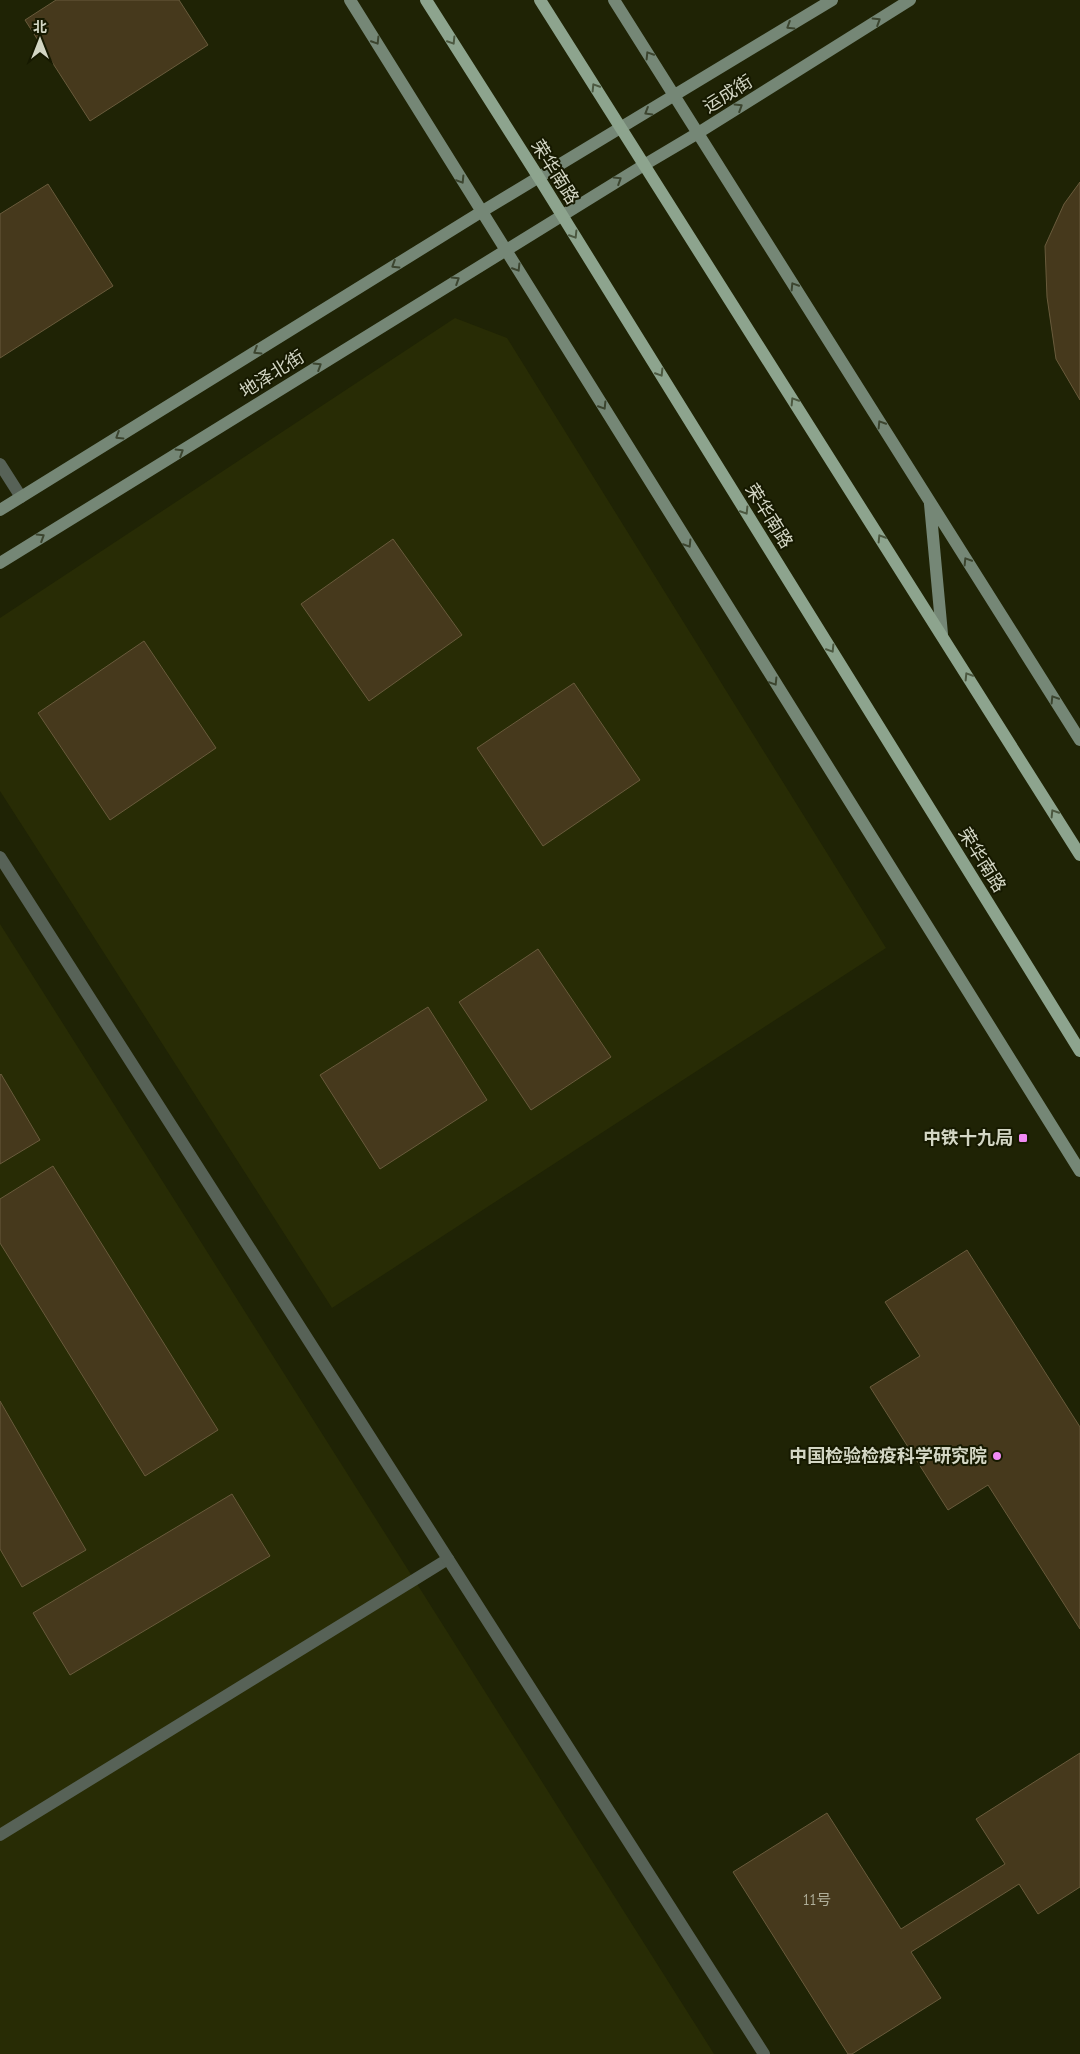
<svg xmlns="http://www.w3.org/2000/svg" width="1080" height="2054" font-family="'PT Sans Narrow','Noto Sans SC',sans-serif">
<rect width="100%" height="100%" fill="#1f2305"/>
<path fill="#282c05" d="M 455,318 L 507,338 L 886,948 L 332,1308 L 0,791 L 0,618 Z
M 0,924 L 714,2054 L 0,2054 Z"/>
<path fill="#46391c" stroke="#695b3c" d="M 56,0 L 179,0 L 208,45 L 90,121 L 25,20 Z
M 1080,182 L 1080,400 L 1056,359 L 1047,297 L 1045,246 L 1064,204 Z
M 48,184 L 113,286 L 0,358 L 0,214 Z
M 393,539 L 462,635 L 369,701 L 301,604 Z
M 144,641 L 216,748 L 110,820 L 38,713 Z
M 574,683 L 640,780 L 543,846 L 477,748 Z
M 538,949 L 611,1057 L 531,1110 L 459,1002 Z
M 428,1007 L 487,1100 L 380,1169 L 320,1075 Z
M 1,1074 L 40,1140 L 0,1164 L 0,1075 Z
M 53,1166 L 218,1430 L 145,1476 L 0,1243 L 0,1199 Z
M 967,1250 L 1080,1427 L 1080,1629 L 988,1485 L 948,1510 L 870,1387 L 920,1356 L 885,1302 Z
M 0,1401 L 86,1550 L 22,1587 L 0,1549 Z
M 232,1494 L 270,1556 L 70,1675 L 33,1613 Z
M 1080,1753 L 1080,1887 L 1038,1914 L 1019,1884 L 911,1952 L 941,1998 L 852,2054 L 848,2054 L 733,1872 L 827,1813 L 901,1929 L 1005,1864 L 976,1819 Z"/>
<g fill="none" stroke-linecap="round" stroke-linejoin="round">
<path stroke="#576257" stroke-width="12" d="M 0,1835 L 448,1559"/>
<path stroke="#576257" stroke-width="12" d="M 0,464 L 21,497
M 0,857 L 764,2054"/>
<path stroke="#758776" stroke-width="12" d="M 350,0 L 1080,1171
M 614,0 L 1080,740
M 930,504 L 942,634
M 0,510 L 481,212 L 832,0
M 0,563 L 644,165 L 698,133 L 910,0"/>
<path stroke="#8da48e" stroke-width="12" d="M 426,0 L 539,178 L 1080,1051
M 540,0 L 1080,855"/>
</g>
<defs><path id="oneway-chevron" d="M-2-3.5L2.5 0L-2 3.5" fill="none" stroke-width="1.6" stroke-linecap="round" stroke-linejoin="round" transform="scale(1.25)"/></defs>
<g stroke="#3c452f">
<use href="#oneway-chevron" transform="translate(877 21) rotate(-32)"/>
<use href="#oneway-chevron" transform="translate(790 26) rotate(148)"/>
<use href="#oneway-chevron" transform="translate(376 41) rotate(58)"/>
<use href="#oneway-chevron" transform="translate(649 55) rotate(-122)"/>
<use href="#oneway-chevron" transform="translate(739 107) rotate(-32)"/>
<use href="#oneway-chevron" transform="translate(648 112) rotate(149)"/>
<use href="#oneway-chevron" transform="translate(461 180) rotate(58)"/>
<use href="#oneway-chevron" transform="translate(618 180) rotate(-32)"/>
<use href="#oneway-chevron" transform="translate(395 265) rotate(148)"/>
<use href="#oneway-chevron" transform="translate(517 268) rotate(58)"/>
<use href="#oneway-chevron" transform="translate(456 280) rotate(-32)"/>
<use href="#oneway-chevron" transform="translate(794 286) rotate(-122)"/>
<use href="#oneway-chevron" transform="translate(257 351) rotate(148)"/>
<use href="#oneway-chevron" transform="translate(318 366) rotate(-32)"/>
<use href="#oneway-chevron" transform="translate(603 406) rotate(58)"/>
<use href="#oneway-chevron" transform="translate(881 424) rotate(-122)"/>
<use href="#oneway-chevron" transform="translate(119 436) rotate(148)"/>
<use href="#oneway-chevron" transform="translate(180 452) rotate(-32)"/>
<use href="#oneway-chevron" transform="translate(41 537) rotate(-32)"/>
<use href="#oneway-chevron" transform="translate(688 544) rotate(58)"/>
<use href="#oneway-chevron" transform="translate(967 561) rotate(-122)"/>
<use href="#oneway-chevron" transform="translate(774 682) rotate(58)"/>
<use href="#oneway-chevron" transform="translate(1054 699) rotate(-122)"/>
</g>
<g stroke="#4c5840">
<use href="#oneway-chevron" transform="translate(452 41) rotate(58)"/>
<use href="#oneway-chevron" transform="translate(595 87) rotate(-122)"/>
<use href="#oneway-chevron" transform="translate(574 235) rotate(58)"/>
<use href="#oneway-chevron" transform="translate(660 373) rotate(58)"/>
<use href="#oneway-chevron" transform="translate(794 401) rotate(-122)"/>
<use href="#oneway-chevron" transform="translate(745 511) rotate(58)"/>
<use href="#oneway-chevron" transform="translate(881 538) rotate(-122)"/>
<use href="#oneway-chevron" transform="translate(831 649) rotate(58)"/>
<use href="#oneway-chevron" transform="translate(968 676) rotate(-122)"/>
<use href="#oneway-chevron" transform="translate(1054 813) rotate(-122)"/>
</g>
<g fill="#f18af4" stroke="#161900" stroke-width="2">
<rect x="1018" y="1133" width="10" height="10" rx="2.5"/>
<circle cx="997" cy="1456" r="5"/>
</g>
<g text-anchor="middle" stroke-width="4" stroke-linejoin="round" paint-order="stroke">
<g font-size="15" fill="#b0af9a">
<text x="817" y="1905">11号</text>
</g>
<g font-size="18" fill="#d3d6c4" stroke="#161900">
<text transform="translate(728 94) rotate(-32)" y="6">运成街</text>
<text transform="translate(555 172) rotate(58)" y="6">荣华南路</text>
<text transform="translate(272 374) rotate(-32)" y="6">地泽北街</text>
<text transform="translate(769 516) rotate(58)" y="6">荣华南路</text>
<text transform="translate(982 860) rotate(58)" y="6">荣华南路</text>
</g>
<g font-size="18" font-weight="bold" fill="#d3d6c4" stroke="#161900" text-anchor="end">
<text x="1013" y="1144">中铁十九局</text>
<text x="987" y="1462">中国检验检疫科学研究院</text>
</g>
</g>
<g transform="translate(40 40)" stroke="#161900" stroke-width="4" paint-order="stroke">
<path d="M0-4L9 19L0 12L-9 19Z" fill="#d3d6c4"/>
<text y="-8" font-size="14" font-weight="bold" text-anchor="middle" fill="#d3d6c4">北</text>
</g>
</svg>
